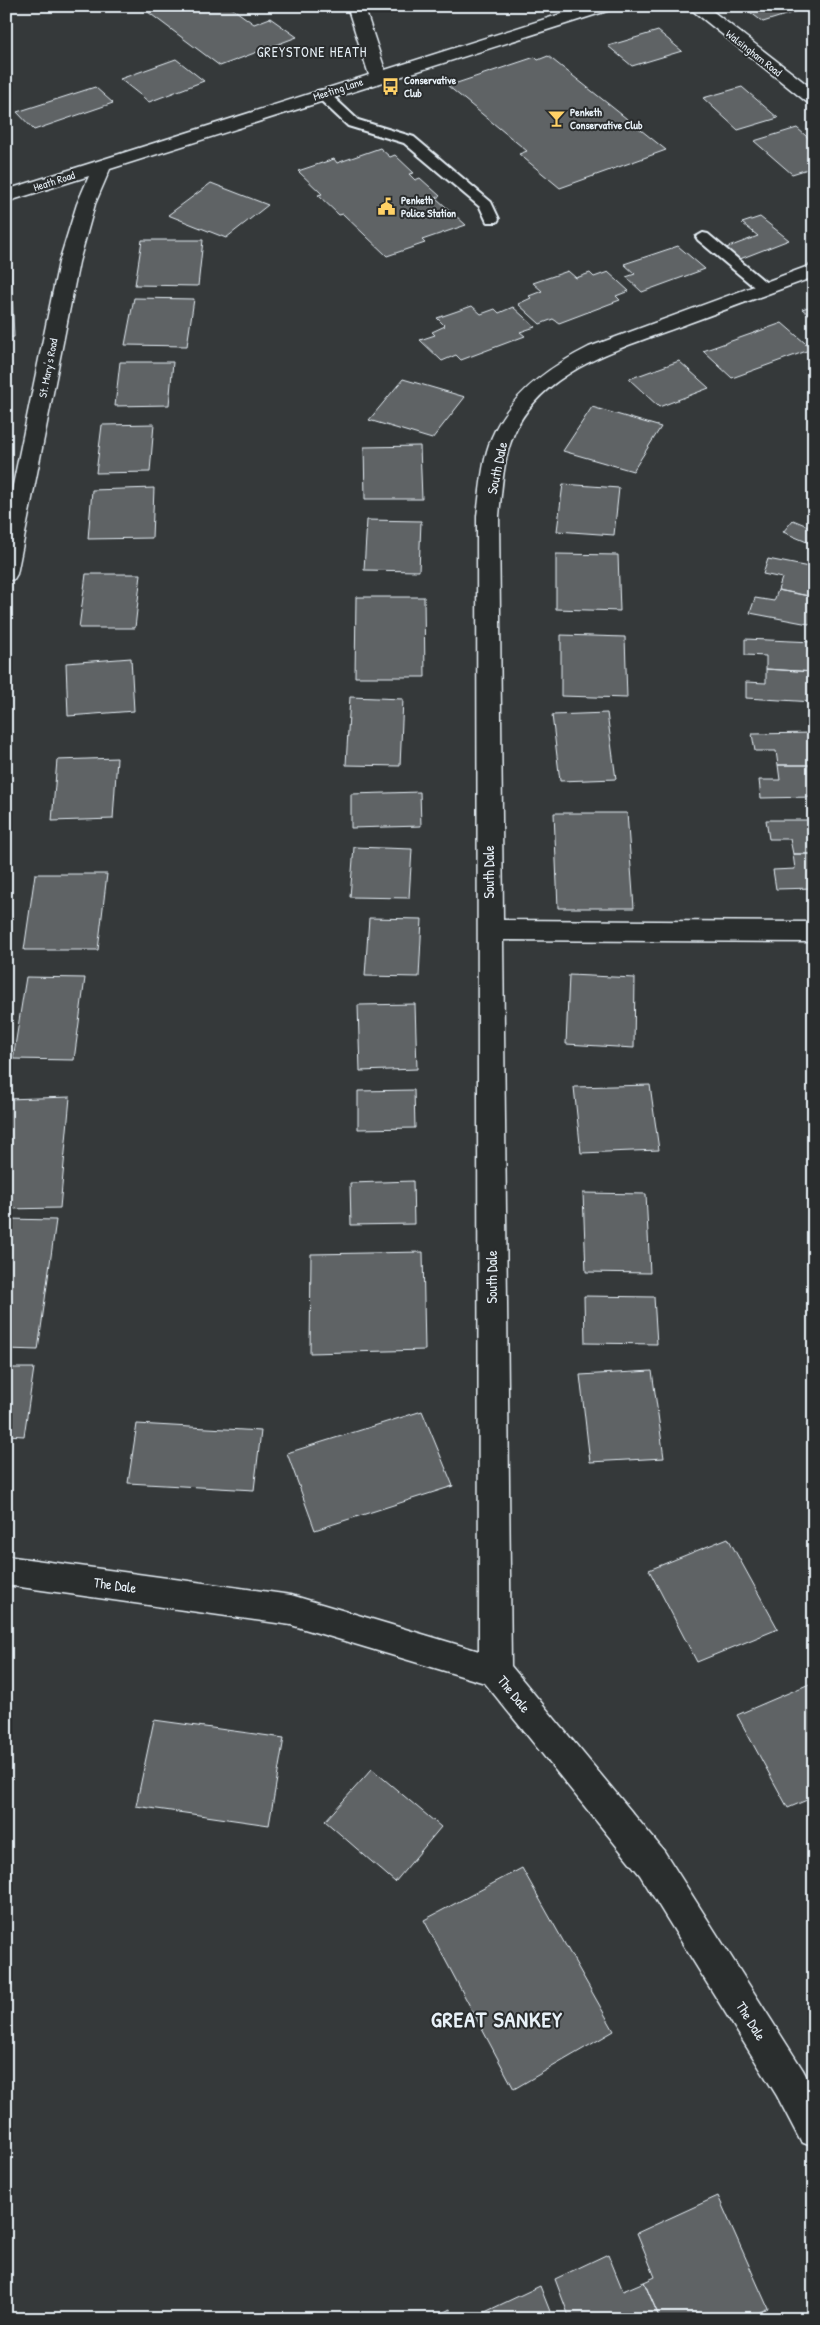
<svg xmlns="http://www.w3.org/2000/svg" width="820" height="2325" font-family="'Patrick Hand',sans-serif">
<rect width="100%" height="100%" fill="#35393a"/>
<filter id="ink" filterUnits="userSpaceOnUse"><feTurbulence type="fractalNoise" baseFrequency=".02" numOctaves="2"/><feDisplacementMap in="SourceGraphic" scale="10" xChannelSelector="R" yChannelSelector="G"/><feConvolveMatrix kernelMatrix="1 2 1 2 8 2 1 2 1" color-interpolation-filters="sRGB"/></filter>
<g filter="url(#ink)">
<path fill="#5f6365" stroke="#e8f1f8" d="M 140,6 L 229,6 L 254,24 L 270,18 L 297,37 L 220,66 Z
M 742,6 L 814,6 L 763,22 Z
M 658,31 L 682,51 L 632,66 L 608,46 Z
M 548,56 L 666,150 L 560,188 L 519,154 L 527,151 L 448,86 L 535,57 L 538,60 Z
M 176,59 L 204,81 L 149,102 L 120,79 Z
M 95,87 L 113,103 L 34,130 L 17,112 Z
M 742,87 L 778,118 L 738,130 L 703,98 Z
M 797,128 L 814,143 L 814,167 L 792,174 L 754,141 Z
M 380,148 L 390,157 L 395,155 L 414,173 L 409,174 L 415,180 L 420,178 L 440,196 L 436,198 L 466,225 L 422,240 L 425,243 L 387,256 L 343,214 L 339,215 L 318,195 L 322,194 L 298,171 L 334,159 L 337,163 Z
M 211,183 L 268,205 L 226,238 L 168,215 Z
M 760,217 L 789,240 L 740,259 L 726,248 L 758,236 L 742,223 Z
M 6,223 L 9,223 L 14,337 L 6,338 Z
M 142,240 L 203,240 L 198,286 L 135,285 Z
M 678,246 L 705,269 L 642,292 L 626,277 L 635,274 L 624,264 Z
M 568,271 L 576,278 L 590,273 L 594,277 L 608,272 L 629,291 L 616,296 L 620,300 L 559,323 L 553,319 L 540,324 L 518,304 L 531,298 L 529,296 L 542,291 L 533,283 Z
M 134,298 L 194,299 L 187,346 L 125,345 Z
M 814,305 L 814,319 L 802,309 Z
M 472,306 L 481,314 L 495,309 L 499,313 L 513,307 L 535,327 L 520,332 L 525,336 L 461,360 L 456,355 L 442,361 L 420,340 L 435,335 L 432,332 L 445,326 L 437,318 Z
M 782,323 L 812,349 L 732,378 L 703,351 Z
M 679,361 L 709,388 L 659,407 L 629,379 Z
M 120,362 L 173,362 L 169,405 L 115,406 Z
M 403,379 L 465,397 L 432,439 L 369,420 Z
M 592,407 L 661,427 L 633,471 L 563,451 Z
M 154,424 L 150,472 L 96,473 L 102,425 Z
M 420,446 L 422,499 L 365,499 L 364,447 Z
M 563,484 L 619,488 L 614,535 L 557,531 Z
M 154,488 L 152,538 L 88,539 L 92,490 Z
M 367,520 L 421,521 L 419,571 L 364,570 Z
M 793,520 L 810,527 L 814,522 L 814,545 L 783,532 Z
M 556,554 L 618,555 L 620,611 L 556,609 Z
M 768,559 L 814,568 L 814,597 L 778,590 L 782,578 L 763,574 Z
M 86,574 L 141,574 L 135,628 L 79,628 Z
M 778,590 L 814,597 L 814,625 L 750,613 L 755,598 L 774,601 Z
M 356,597 L 424,597 L 425,677 L 355,677 Z
M 561,635 L 625,637 L 627,698 L 561,696 Z
M 745,639 L 814,642 L 814,672 L 766,669 L 766,656 L 745,655 Z
M 131,658 L 134,711 L 68,716 L 66,663 Z
M 766,669 L 814,672 L 814,702 L 746,698 L 746,682 L 766,683 Z
M 350,697 L 403,699 L 400,766 L 346,765 Z
M 607,713 L 616,779 L 560,781 L 552,715 Z
M 814,733 L 814,765 L 778,765 L 776,751 L 755,751 L 752,734 Z
M 117,758 L 113,819 L 52,821 L 57,760 Z
M 778,765 L 814,765 L 814,797 L 761,798 L 759,780 L 780,780 Z
M 420,792 L 421,826 L 351,828 L 351,794 Z
M 554,813 L 627,813 L 634,908 L 558,908 Z
M 766,820 L 814,820 L 814,854 L 793,854 L 790,839 L 769,839 Z
M 354,847 L 412,849 L 409,898 L 350,897 Z
M 793,854 L 814,854 L 814,888 L 776,889 L 773,870 L 795,869 Z
M 35,874 L 107,874 L 98,950 L 24,950 Z
M 369,918 L 422,919 L 419,977 L 365,976 Z
M 569,975 L 635,978 L 634,1048 L 566,1044 Z
M 26,977 L 85,978 L 74,1060 L 13,1059 Z
M 808,984 L 814,984 L 814,1016 Z
M 415,1004 L 417,1069 L 360,1071 L 358,1005 Z
M 650,1085 L 659,1150 L 581,1153 L 574,1087 Z
M 414,1090 L 415,1128 L 358,1129 L 358,1091 Z
M 70,1097 L 60,1208 L 6,1209 L 6,1099 Z
M 413,1181 L 414,1224 L 351,1225 L 350,1183 Z
M 583,1193 L 646,1194 L 650,1273 L 586,1272 Z
M 6,1219 L 56,1220 L 38,1350 L 6,1349 Z
M 423,1252 L 425,1350 L 310,1353 L 311,1254 Z
M 584,1296 L 654,1297 L 657,1344 L 585,1343 Z
M 6,1368 L 34,1368 L 24,1436 L 6,1435 Z
M 652,1371 L 664,1458 L 590,1462 L 580,1375 Z
M 422,1411 L 453,1486 L 315,1530 L 287,1453 Z
M 137,1424 L 261,1431 L 254,1490 L 128,1483 Z
M 728,1538 L 778,1629 L 697,1662 L 649,1570 Z
M 814,1682 L 814,1797 L 788,1808 L 737,1715 Z
M 154,1720 L 284,1738 L 269,1825 L 136,1806 Z
M 372,1769 L 441,1827 L 395,1882 L 325,1821 Z
M 522,1868 L 614,2031 L 514,2089 L 424,1920 Z
M 718,2196 L 768,2308 L 746,2319 L 660,2319 L 644,2282 L 655,2277 L 637,2233 Z
M 608,2254 L 623,2291 L 644,2282 L 660,2319 L 570,2319 L 555,2279 Z
M 540,2286 L 553,2319 L 488,2319 L 485,2312 Z
M 450,2309 L 454,2319 L 430,2319 Z"/>
<g fill="none" stroke-linecap="round" stroke-linejoin="round">
<defs>
<path id="service" d="M 322,90 L 327,91 L 358,120 L 414,137 L 491,202 L 499,219 L 497,222 L 487,222 L 480,207 L 404,143 L 348,126 L 317,97 L 315,94 L 317,91 Z
M 703,233 L 708,234 L 769,285 L 772,288 L 769,291 L 759,291 L 698,240 L 696,237 Z"/>
<path id="minor" d="M 687,6 L 706,6 L 814,90 L 814,104 L 808,103 Z
M 814,264 L 814,277 C 772,292 731,308 689,323 C 629,346 550,365 517,427 C 503,455 502,486 499,516 L 503,920 L 814,922 L 814,942 L 503,940 L 511,1666 L 664,1851 L 803,2070 L 814,2091 L 814,2147 L 801,2142 L 777,2096 L 640,1875 L 485,1683 L 291,1625 L 6,1585 L 6,1556 L 291,1595 L 479,1651 L 477,516 C 480,494 481,472 487,451 C 501,401 545,369 589,347 Z"/>
<path id="tertiary" d="M 347,6 L 364,6 L 385,70 L 586,6 L 612,6 L 610,10 L 110,169 L 95,204 L 79,262 L 17,574 L 14,579 L 6,581 L 6,519 L 59,262 L 77,204 L 89,176 L 6,202 L 6,190 L 369,75 Z"/>
</defs>
<use href="#service" stroke="#e8f1f8" stroke-width="4"/>
<use href="#minor" stroke="#e8f1f8" stroke-width="3"/>
<use href="#tertiary" stroke="#e8f1f8" stroke-width="3"/>
<use href="#service" fill="#2a2d2e" fill-rule="evenodd"/>
<use href="#minor" fill="#2a2d2e" fill-rule="evenodd"/>
<use href="#tertiary" fill="#2a2d2e" fill-rule="evenodd"/>
</g>
</g>
<defs>
<symbol id="bus-bare" viewBox="-9 -9 18 18"><path d="M-5-6H5V4H4V6H2V4H-2V6H-4V4H-5ZM-3.5-4V0h7V-4ZM-3.5 1.2v1.5H-2V1.2ZM2 1.2v1.5H3.5V1.2Z" fill="#ffd166" stroke="#2a2d2e" stroke-width="2.5" paint-order="stroke"/></symbol>
<symbol id="bar-bare" viewBox="-9 -9 18 18"><path d="M-6-5H6L.8 .8V4.5H3.5V6h-7V4.5H-.8V.8Z" fill="#ffd166" stroke="#2a2d2e" stroke-width="2.5" paint-order="stroke"/></symbol>
<symbol id="civic-bare" viewBox="-9 -9 18 18"><path d="M-.6-6.5H3V-4.5H.6V-3L4-1V1h2V6H-6V1h2V-1L-.6-3ZM-1.2 2.5V6h2.4V2.5Z" fill="#ffd166" stroke="#2a2d2e" stroke-width="2.5" paint-order="stroke"/></symbol>
</defs>
<g fill-rule="evenodd">
<use href="#bus-bare" x="378" y="74" width="25" height="25"/>
<use href="#bar-bare" x="544" y="106" width="25" height="25"/>
<use href="#civic-bare" x="374" y="194" width="25" height="25"/>
</g>
<g text-anchor="middle" stroke-width="4" stroke-linejoin="round" paint-order="stroke">
<g font-size="11" fill="#e8f1f8" stroke="#2a2d2e">
<text transform="translate(754 53) rotate(38)" y="4">Walsingham Road</text>
<text transform="translate(338 89) rotate(-18)" y="4">Meeting Lane</text>
<text transform="translate(54 181) rotate(-18)" y="4">Heath Road</text>
<text transform="translate(48 368) rotate(-79)" y="4">St. Mary's Road</text>
</g>
<g font-size="11" font-weight="bold" fill="#e8f1f8" stroke="#2a2d2e" text-anchor="start">
<text x="404" y="84">Conservative<tspan x="404" dy="13">Club</tspan></text>
<text x="570" y="116">Penketh<tspan x="570" dy="13">Conservative Club</tspan></text>
<text x="401" y="204">Penketh<tspan x="401" dy="13">Police Station</tspan></text>
</g>
<g font-size="14" letter-spacing="1" fill="#e8f1f8" stroke="#2a2d2e">
<text x="312" y="57">GREYSTONE HEATH</text>
</g>
<g font-size="14" fill="#e8f1f8" stroke="#2a2d2e">
<text transform="translate(497 468) rotate(-78)" y="5">South Dale</text>
<text transform="translate(489 872) rotate(-90)" y="5">South Dale</text>
<text transform="translate(492 1277) rotate(-90)" y="5">South Dale</text>
<text transform="translate(115 1585) rotate(8)" y="5">The Dale</text>
<text transform="translate(514 1694) rotate(51)" y="5">The Dale</text>
<text transform="translate(751 2021) rotate(58)" y="5">The Dale</text>
</g>
<g font-size="22" font-weight="bold" letter-spacing="1" fill="#e8f1f8" stroke="#2a2d2e">
<text x="497" y="2027">GREAT SANKEY</text>
</g>
</g>
<rect width="820" height="2325" fill="none" stroke="#2a2d2e" stroke-width="25"/>
<rect x="12" y="12" width="795" height="2300" fill="none" stroke="#e8f1f8" stroke-width="2" filter="url(#ink)"/>
</svg>
